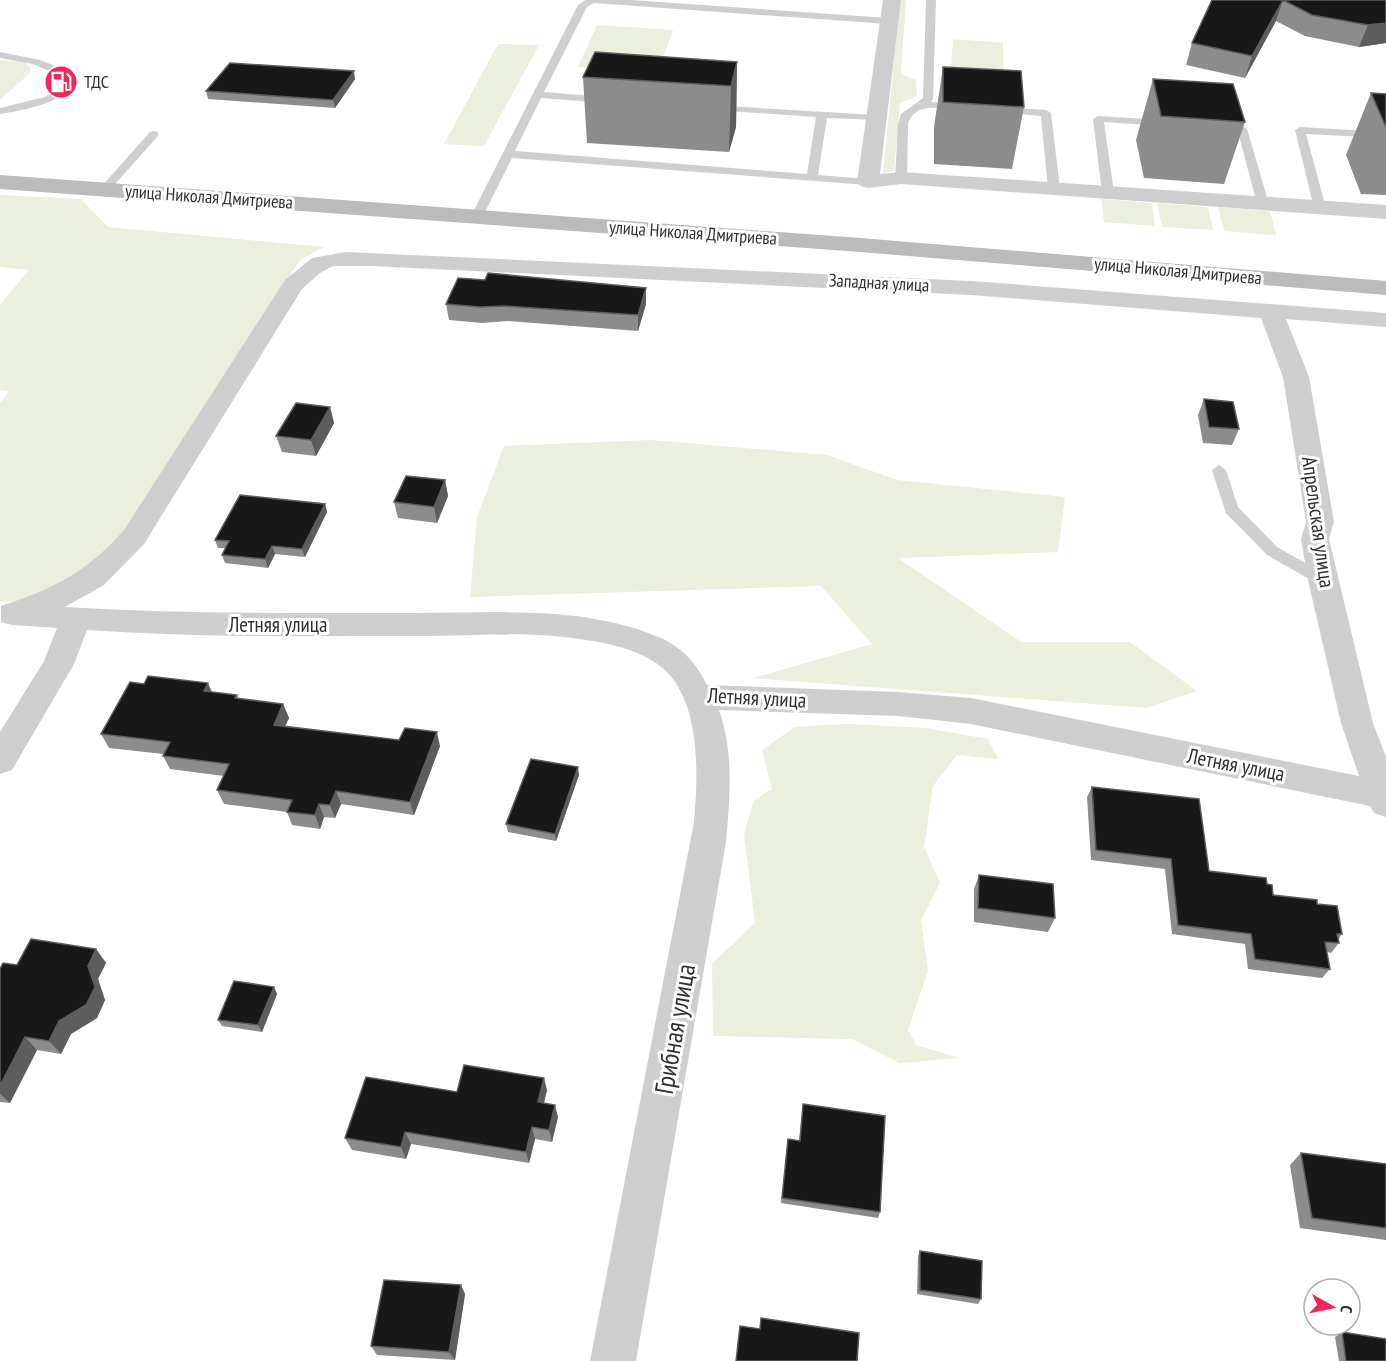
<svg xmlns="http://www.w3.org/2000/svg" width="1386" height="1361" font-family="'PT Sans Narrow',sans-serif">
<rect width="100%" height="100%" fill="#fff"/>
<path fill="#eaefde" d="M 900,0 L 906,0 L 901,74 L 916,80 L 917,96 L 900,103 L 894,171 L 883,173 Z
M 597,25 L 673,30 L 657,73 L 578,67 Z
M 953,39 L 1003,43 L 1004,103 L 949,99 Z
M 498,44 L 539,45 L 484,146 L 444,144 Z
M 0,60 L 24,62 L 30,66 L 30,73 L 0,100 Z
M 0,195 L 81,199 L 108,227 L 324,247 L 300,260 C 255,332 211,405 164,476 C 144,505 125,539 99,563 C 72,586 36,605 0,601 L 0,403 L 9,391 L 0,390 L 0,305 L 29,270 L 0,267 Z
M 1101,199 L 1152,203 L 1155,226 L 1104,222 Z
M 1157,203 L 1208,207 L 1213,230 L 1162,227 Z
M 1218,207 L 1270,211 L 1276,235 L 1224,231 Z
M 651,440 L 827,455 L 897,480 L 1065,497 L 1058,552 L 898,558 L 1021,642 L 1130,642 L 1197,691 L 1147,708 L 753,678 L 872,644 L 821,586 L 470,597 L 477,517 L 504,446 Z
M 847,724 L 926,728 L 988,739 L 998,759 L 957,755 L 933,786 L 924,847 L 940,883 L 921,921 L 928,971 L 908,1030 L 916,1045 L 960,1058 L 899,1063 L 852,1039 L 713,1036 L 712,964 L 755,923 L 744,834 L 754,800 L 772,789 L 762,750 L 795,727 Z"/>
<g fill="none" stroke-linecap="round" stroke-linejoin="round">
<path fill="#cecece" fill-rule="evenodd" d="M 586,0 L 630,0 L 888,18 L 893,21 L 888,24 L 594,3 L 587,7 L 544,92 L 605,97 L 610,100 L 605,103 L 541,98 L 515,151 L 807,174 L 816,117 L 714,110 L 709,107 L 710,105 L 875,115 L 880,118 L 879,120 L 827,118 L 818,175 L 868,179 L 874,182 L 868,185 L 512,158 L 483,216 L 481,218 L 473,218 L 471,216 L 578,5 Z
M 926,0 L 936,0 L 933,99 L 931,102 L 960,104 L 965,107 L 960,110 C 941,109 915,101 908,124 L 907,178 L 901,181 L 895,178 L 898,124 L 901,114 L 923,98 Z
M 0,52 L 40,60 L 75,74 L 77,81 C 58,105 28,109 0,114 L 0,108 L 45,97 L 67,80 L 66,78 L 33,64 L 0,58 Z
M 1001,107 L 1046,110 L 1051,113 L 1060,189 L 1058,191 L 1054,192 L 1048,189 L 1041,116 L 997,112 L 996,110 Z
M 1098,116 L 1163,120 L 1168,123 L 1163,126 L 1104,122 L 1114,193 L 1108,196 L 1102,193 L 1093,119 Z
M 1222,125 L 1242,126 L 1247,129 L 1269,204 L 1267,206 L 1259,206 L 1257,204 L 1238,132 L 1218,130 L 1218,126 Z
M 1300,127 L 1386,132 L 1386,138 L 1306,134 L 1326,208 L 1324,210 L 1316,210 L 1314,208 L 1295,130 Z
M 154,131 L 158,132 L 158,136 L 108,192 L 100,192 L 100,188 L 150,132 Z
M 1219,465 L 1226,470 L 1238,507 L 1277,547 L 1328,576 L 1331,580 L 1328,584 L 1318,584 L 1267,555 L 1226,513 L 1212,470 Z"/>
<path fill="#cecece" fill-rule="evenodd" d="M 883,0 L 901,0 L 880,174 L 901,172 L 1386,205 L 1386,219 L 901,184 L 868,188 L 861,186 L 857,182 Z
M 346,252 L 971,281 L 1386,313 L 1386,327 L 1286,319 L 1309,377 L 1334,522 L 1329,539 L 1373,723 L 1386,757 L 1386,817 L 1374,813 L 1370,806 L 971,724 L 898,716 L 719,710 C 734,752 730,798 726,842 L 636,1361 L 590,1361 L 694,822 C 698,777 701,709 668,673 C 641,645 590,640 554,636 C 511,632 465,636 422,636 C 310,636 199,638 87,630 L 74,664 L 12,770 L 0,774 L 0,732 L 44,661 L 57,628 L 12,625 L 1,622 L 1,606 C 54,589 87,572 124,530 L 285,280 L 312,258 ZM 333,266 L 371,266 L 971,295 L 1261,318 L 1283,377 L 1306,522 L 1301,539 L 1308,580 L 1341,723 L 1359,776 L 971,698 L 898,692 L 707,685 C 696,663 684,649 661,638 C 581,603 485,614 400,613 C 288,613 177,614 65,607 L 104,585 L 144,544 L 302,289 L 320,273 Z"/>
<path fill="#bbb" fill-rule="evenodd" d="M 0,175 L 860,238 L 1386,281 L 1386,295 L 860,252 L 0,189 Z"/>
</g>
<path fill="#8c8c8c" d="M 1212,0 L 1386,0 L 1386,43 L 1359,47 L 1305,36 L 1276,21 L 1245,78 L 1186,65 L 1192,43 Z
M 737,62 L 736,127 L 729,152 L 587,143 L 583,77 Z
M 943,67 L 1024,107 L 1012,169 L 934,164 L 934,127 Z
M 355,79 L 335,108 L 208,99 L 206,91 Z
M 1153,79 L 1245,122 L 1224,184 L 1144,178 L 1136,140 Z
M 1371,93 L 1386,94 L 1386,195 L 1361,194 L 1346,155 Z
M 485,280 L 646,288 L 646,304 L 638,331 L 507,321 L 482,323 L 449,320 L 446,304 Z
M 1204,399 L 1239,429 L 1232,445 L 1203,443 L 1198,415 Z
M 330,407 L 334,423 L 316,456 L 282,452 L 276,436 Z
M 445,480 L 448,496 L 437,523 L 398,518 L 394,502 Z
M 325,504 L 327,512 L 305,557 L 275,554 L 268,568 L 225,563 L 222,555 L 225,548 L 218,548 L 215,540 Z
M 144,684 L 237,695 L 238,698 L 283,704 L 289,718 L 285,726 L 440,746 L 414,815 L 341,804 L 335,818 L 324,817 L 320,829 L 292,825 L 287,812 L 224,804 L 217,790 L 224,776 L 170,769 L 163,756 L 163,754 L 109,748 L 101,734 Z
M 579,775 L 556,841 L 508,832 L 506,824 Z
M 1092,787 L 1209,871 L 1267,884 L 1273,895 L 1317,904 L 1342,934 L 1338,940 L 1339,943 L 1331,953 L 1327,952 L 1330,969 L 1322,978 L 1248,969 L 1245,944 L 1172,934 L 1165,869 L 1091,860 L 1087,797 Z
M 979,875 L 1055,918 L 1048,932 L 974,922 L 974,889 Z
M 96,949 L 106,963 L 98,979 L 105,1000 L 97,1018 L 71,1034 L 61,1054 L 37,1050 L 10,1103 L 0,1102 L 0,969 Z
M 274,987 L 277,994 L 262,1032 L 222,1026 L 218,1020 Z
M 547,1090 L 544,1103 L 558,1117 L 552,1142 L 535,1139 L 529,1163 L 411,1144 L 406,1159 L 352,1150 L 345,1138 L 457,1092 Z
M 803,1104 L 880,1212 L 878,1218 L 781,1203 L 788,1139 L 799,1141 Z
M 1301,1153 L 1386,1164 L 1386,1240 L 1300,1228 L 1290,1165 Z
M 920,1251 L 981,1299 L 978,1304 L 917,1294 L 918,1256 Z
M 465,1294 L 455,1360 L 377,1355 L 371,1346 Z
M 1342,1332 L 1386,1361 L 1339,1361 L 1335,1337 Z"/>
<path fill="#5d5d5d" d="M 1283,0 L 1276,21 L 1245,78 L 1252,56 Z
M 1386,23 L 1386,43 L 1359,47 L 1368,25 Z
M 737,62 L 736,127 L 729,152 L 731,86 Z
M 354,71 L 355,79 L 335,108 L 333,100 Z
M 646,288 L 646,304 L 638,331 L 638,315 Z
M 330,407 L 334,423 L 316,456 L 311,440 Z
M 445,480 L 448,496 L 437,523 L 434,507 Z
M 325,504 L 327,512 L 305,557 L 302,549 Z
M 272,546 L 275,554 L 268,568 L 265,559 Z
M 208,683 L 214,697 L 204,691 Z
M 283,704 L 289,718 L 279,739 L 274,725 Z
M 437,732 L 440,746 L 414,815 L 410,802 Z
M 578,767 L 579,775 L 556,841 L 555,834 Z
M 336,791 L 341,804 L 335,818 L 330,805 Z
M 319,804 L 324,817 L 320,829 L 315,815 Z
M 96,949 L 106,963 L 98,979 L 105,1000 L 97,1018 L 71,1034 L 61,1054 L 49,1041 Z
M 274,987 L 277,994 L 262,1032 L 258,1025 Z
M 25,1037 L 37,1050 L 10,1103 L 0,1094 L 0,1086 Z
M 544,1078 L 547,1090 L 541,1114 L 538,1102 Z
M 555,1105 L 558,1117 L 552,1142 L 549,1130 Z
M 532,1127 L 535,1139 L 529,1163 L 526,1152 Z
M 405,1132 L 411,1144 L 406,1159 L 401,1147 Z
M 461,1285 L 465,1294 L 455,1360 L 449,1352 Z"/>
<path fill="#181818" stroke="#5d5d5d" stroke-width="1.5" d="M 1212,0 L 1386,0 L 1386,23 L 1368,25 L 1312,15 L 1283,0 L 1252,56 L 1192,43 Z
M 595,52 L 737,62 L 731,86 L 583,77 Z
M 230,63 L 354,71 L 333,100 L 206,91 Z
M 943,67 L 1021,71 L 1024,107 L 943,102 Z
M 1153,79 L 1233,84 L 1245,122 L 1161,116 Z
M 1371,93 L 1386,94 L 1386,127 Z
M 488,273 L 646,288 L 638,315 L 505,306 L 480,307 L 446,304 L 458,278 L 485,280 Z
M 1204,399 L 1233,402 L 1239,429 L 1209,427 Z
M 296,403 L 330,407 L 311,440 L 276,436 Z
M 406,476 L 445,480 L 434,507 L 394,502 Z
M 240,495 L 325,504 L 302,549 L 272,546 L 265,559 L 222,555 L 229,541 L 215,540 Z
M 148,676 L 208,683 L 204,691 L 237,695 L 235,698 L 283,704 L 274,725 L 399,740 L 405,728 L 437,732 L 410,802 L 336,791 L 330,805 L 319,804 L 315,815 L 287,812 L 292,800 L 217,790 L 229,764 L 163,756 L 170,742 L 101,734 L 130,682 L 144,684 Z
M 531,759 L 578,767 L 555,834 L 506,824 Z
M 1092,787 L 1199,799 L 1209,871 L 1266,878 L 1267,884 L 1272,885 L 1273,895 L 1317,900 L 1317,904 L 1337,906 L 1342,934 L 1337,934 L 1339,943 L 1325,942 L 1330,969 L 1255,959 L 1251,934 L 1178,925 L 1171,859 L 1096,850 Z
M 979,875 L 1053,884 L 1055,918 L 978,908 Z
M 31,939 L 96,949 L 88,966 L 95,987 L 86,1005 L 59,1021 L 49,1041 L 25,1037 L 0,1086 L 0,969 L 3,963 L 17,965 Z
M 234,981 L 274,987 L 258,1025 L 218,1020 Z
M 464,1065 L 544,1078 L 538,1102 L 555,1105 L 549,1130 L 532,1127 L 526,1152 L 405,1132 L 401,1147 L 345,1138 L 366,1077 L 457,1092 Z
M 803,1104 L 885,1116 L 880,1212 L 782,1198 L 788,1139 L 800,1141 Z
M 1301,1153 L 1386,1164 L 1386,1228 L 1312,1218 Z
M 920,1251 L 982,1261 L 981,1299 L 920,1290 Z
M 384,1280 L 461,1285 L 449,1352 L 371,1346 Z
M 761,1318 L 859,1333 L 857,1361 L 736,1361 L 740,1326 L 760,1329 Z
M 1342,1332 L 1386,1339 L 1386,1361 L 1346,1361 Z"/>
<defs>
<symbol id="fuel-disc" viewBox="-11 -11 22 22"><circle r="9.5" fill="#f42659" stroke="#fff"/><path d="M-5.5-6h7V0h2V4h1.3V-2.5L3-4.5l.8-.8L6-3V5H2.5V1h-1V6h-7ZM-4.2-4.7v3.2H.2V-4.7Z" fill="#fff"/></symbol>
</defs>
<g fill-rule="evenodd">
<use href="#fuel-disc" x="42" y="63" width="38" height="38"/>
</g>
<g text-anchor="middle" stroke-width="6" stroke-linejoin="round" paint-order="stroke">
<g font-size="18" fill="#313131" stroke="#fff" text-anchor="start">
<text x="84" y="88">ТДС</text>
</g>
<g font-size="18" fill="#313131" stroke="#fff">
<text transform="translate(209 197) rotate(4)" y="6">улица Николая Дмитриева</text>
<text transform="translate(693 233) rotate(4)" y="6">улица Николая Дмитриева</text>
<text transform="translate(1178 271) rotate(5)" y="6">улица Николая Дмитриева</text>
<text transform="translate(879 283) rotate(3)" y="6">Западная улица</text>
</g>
<g font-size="21" fill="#313131" stroke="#fff">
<text transform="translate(1318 522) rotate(82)" y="7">Апрельская улица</text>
<text x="278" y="632">Летняя улица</text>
<text transform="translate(757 698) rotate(3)" y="7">Летняя улица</text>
<text transform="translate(1236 765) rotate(11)" y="7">Летняя улица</text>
</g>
<g font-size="26" fill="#313131" stroke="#fff">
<text transform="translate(675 1029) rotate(-80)" y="9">Грибная улица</text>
</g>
</g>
<g transform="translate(1332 1307) rotate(99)"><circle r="28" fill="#ffffff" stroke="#adadad" stroke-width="1.5"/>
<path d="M0-4.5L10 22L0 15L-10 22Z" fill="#f42659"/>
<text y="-9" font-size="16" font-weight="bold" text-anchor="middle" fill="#313131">С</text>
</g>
</svg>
